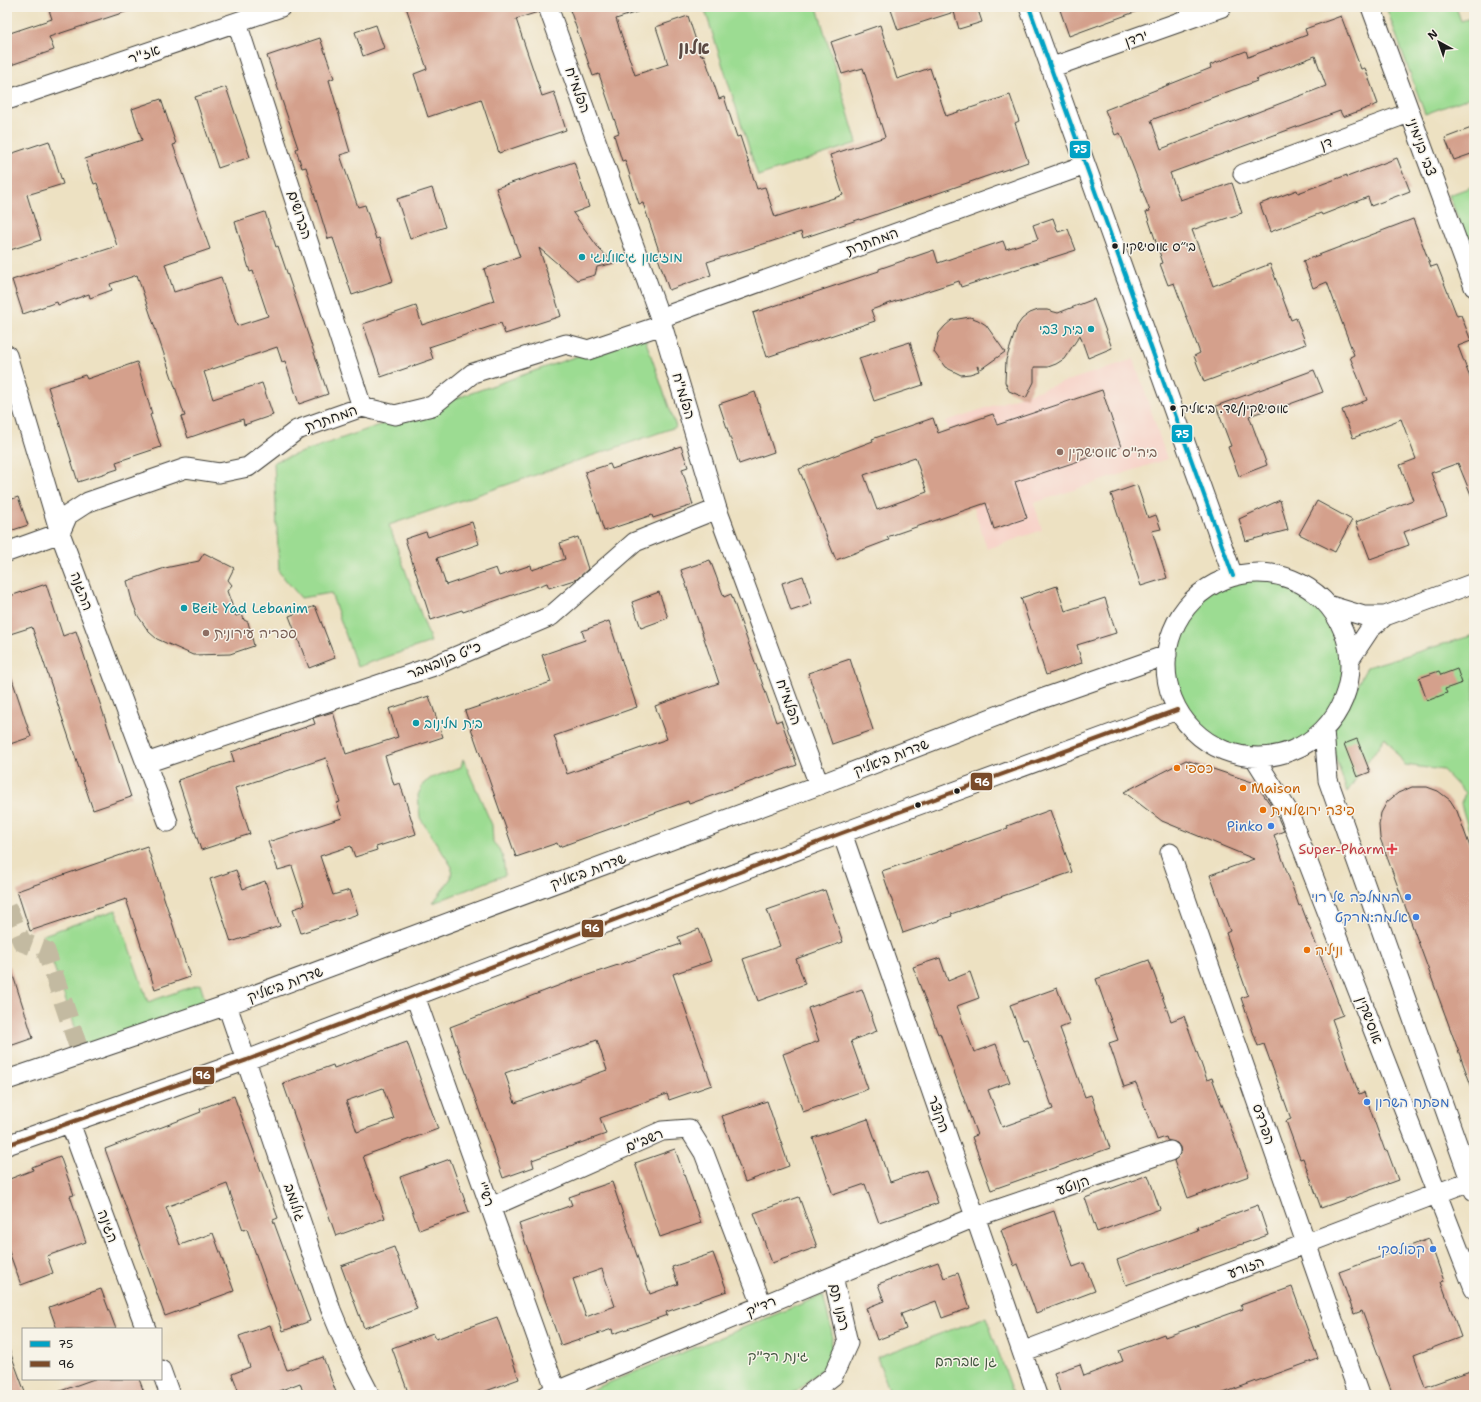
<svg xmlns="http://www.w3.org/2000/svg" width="1481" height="1402" font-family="'Shantell Sans','Playpen Sans Hebrew',sans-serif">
<rect width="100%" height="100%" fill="#f7f3e8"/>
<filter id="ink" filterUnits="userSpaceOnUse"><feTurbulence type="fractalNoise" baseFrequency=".025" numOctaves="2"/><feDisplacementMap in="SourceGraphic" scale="8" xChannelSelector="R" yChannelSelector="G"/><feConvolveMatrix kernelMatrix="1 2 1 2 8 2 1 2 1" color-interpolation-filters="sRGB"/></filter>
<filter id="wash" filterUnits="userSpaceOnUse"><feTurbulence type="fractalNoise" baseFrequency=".012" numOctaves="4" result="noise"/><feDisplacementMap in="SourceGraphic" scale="16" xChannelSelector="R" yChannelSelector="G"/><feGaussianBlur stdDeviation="0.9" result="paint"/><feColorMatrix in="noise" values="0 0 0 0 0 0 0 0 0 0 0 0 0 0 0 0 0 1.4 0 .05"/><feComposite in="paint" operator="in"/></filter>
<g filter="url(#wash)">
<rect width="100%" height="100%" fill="#ede1c2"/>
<path fill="#f7d1c7" d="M 1134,359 L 1167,459 L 1034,503 L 1042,530 L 987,549 L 946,421 Z"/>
<path fill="#9cdc92" stroke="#5c7c57" d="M 704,7 L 817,7 L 857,143 L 758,176 Z
M 1386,7 L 1456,7 L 1461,21 L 1474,17 L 1474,96 L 1425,114 Z
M 1474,186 L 1474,249 L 1470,250 L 1449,195 Z
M 643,333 L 676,427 L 389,525 L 431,642 L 357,667 L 331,593 L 301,598 L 279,572 L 274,462 Z
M1166 665a92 92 0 1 1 184 0a92 92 0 1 1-184 0Z
M 1474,635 L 1474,848 L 1461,804 L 1465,793 L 1443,770 L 1405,765 L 1385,737 L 1347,792 L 1329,737 L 1367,667 Z
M 463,759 L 492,825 L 493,842 L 499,849 L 503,858 L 505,875 L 433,903 L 451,878 L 452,867 L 420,818 L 418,795 L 423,784 L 431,778 L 461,767 Z
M 116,910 L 148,1002 L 200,984 L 206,1003 L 82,1047 L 43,935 Z
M 823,1295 L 832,1333 L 831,1361 L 797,1391 L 786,1395 L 579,1395 Z
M 986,1317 L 1014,1395 L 891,1395 L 877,1357 Z"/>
<g id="blocks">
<path fill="#d4a08c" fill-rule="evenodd" d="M 48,7 L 130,7 L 131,10 L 49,37 L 54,50 L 11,65 L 7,54 L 7,34 L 52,19 Z
M 406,7 L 537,7 L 538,12 L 516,19 L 542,96 L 554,92 L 566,130 L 499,153 L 481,99 L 428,117 L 414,74 L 427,69 Z
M 569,7 L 643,7 L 643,10 L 616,19 L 635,75 L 668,64 L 656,27 L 688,16 L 701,56 L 704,55 L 719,99 L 724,97 L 737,137 L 740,136 L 757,189 L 765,187 L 775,217 L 843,195 L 830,155 L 885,137 L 863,68 L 842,74 L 831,42 L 880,25 L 897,79 L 930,68 L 946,116 L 1010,95 L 1019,121 L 1015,123 L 1028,162 L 860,220 L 860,219 L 803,238 L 801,232 L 707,262 L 711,275 L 669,290 L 657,255 L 660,254 L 643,203 L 639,204 L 625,160 L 622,161 L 614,135 L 619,133 L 599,74 L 593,76 Z
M 890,7 L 977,7 L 982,22 L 959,29 L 954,12 L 898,30 Z
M 1059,7 L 1143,7 L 1143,9 L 1069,36 Z
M 1341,16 L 1361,69 L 1365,68 L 1378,104 L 1343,117 L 1340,111 L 1170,173 L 1180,200 L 1232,183 L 1242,213 L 1192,230 L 1213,286 L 1270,264 L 1291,320 L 1296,318 L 1306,344 L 1204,382 L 1194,356 L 1200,353 L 1174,283 L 1168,285 L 1160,264 L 1163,263 L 1146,212 L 1150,211 L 1120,133 L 1115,135 L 1105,110 L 1211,68 L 1210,65 L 1246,51 L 1248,57 L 1307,35 L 1305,29 ZM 1315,56 L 1326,86 L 1161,149 L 1151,120 L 1257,81 L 1256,79 Z
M 376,25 L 384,48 L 363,56 L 355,32 Z
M 320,38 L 334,78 L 329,80 L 350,152 L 340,155 L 358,207 L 365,205 L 376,239 L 379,238 L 393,281 L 352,295 L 333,238 L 328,239 L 306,167 L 302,168 L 296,149 L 298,148 L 267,56 Z
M 226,87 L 250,157 L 218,168 L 195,97 Z
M 161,99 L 176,144 L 173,145 L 210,249 L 165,264 L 174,292 L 221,277 L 237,326 L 268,316 L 253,271 L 250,272 L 235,222 L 265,212 L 276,247 L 278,246 L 328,394 L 299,404 L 285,361 L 282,362 L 277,347 L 204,372 L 213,399 L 262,383 L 273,415 L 244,425 L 243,419 L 188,438 L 181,417 L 185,416 L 137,275 L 110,284 L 112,290 L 90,298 L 89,294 L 58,305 L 57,302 L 23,314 L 12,280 L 117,246 L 97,183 L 94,184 L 85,159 L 142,140 L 132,109 Z
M 1474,127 L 1474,153 L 1454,160 L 1445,138 Z
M 49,141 L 63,184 L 27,195 L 41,240 L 7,251 L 7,155 Z
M 1397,158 L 1410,191 L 1371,206 L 1368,197 L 1322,215 L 1321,213 L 1270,232 L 1260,204 L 1297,190 L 1298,193 L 1347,175 L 1347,177 Z
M 574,162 L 589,207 L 573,213 L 600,250 L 615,263 L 597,267 L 595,275 L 577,280 L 539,248 L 561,316 L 505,334 L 501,323 L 429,347 L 433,359 L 381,377 L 363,324 L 416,306 L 422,325 L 494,301 L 484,269 L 520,257 L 496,188 Z
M 432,188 L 445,227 L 410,239 L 397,199 Z
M 1053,218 L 1058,232 L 1068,229 L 1076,250 L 961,287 L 959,281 L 896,301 L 871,310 L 875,321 L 767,357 L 753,313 L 879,271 L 879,269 L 934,250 L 938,263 L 1003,241 L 1006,249 L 1038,239 L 1033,225 Z
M 1413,219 L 1431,267 L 1437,265 L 1457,316 L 1461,315 L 1471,341 L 1458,346 L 1474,388 L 1474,502 L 1458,463 L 1431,473 L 1447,516 L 1404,532 L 1409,545 L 1370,559 L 1356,522 L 1413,500 L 1400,465 L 1416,459 L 1401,419 L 1353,438 L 1342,410 L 1367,400 L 1350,357 L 1354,355 L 1327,282 L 1313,288 L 1303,261 Z
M 1094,299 L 1112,348 L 1088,358 L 1080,335 L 1064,359 L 1056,364 L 1048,367 L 1034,367 L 1034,382 L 1026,398 L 1009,391 L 1005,382 L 1006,360 L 1017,326 L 1022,319 L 1030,313 L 1038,310 L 1047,310 L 1058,313 Z
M 970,317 L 978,320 L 986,325 L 1005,352 L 981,369 L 977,366 L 979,371 L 970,374 L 961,375 L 945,367 L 934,352 L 939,333 L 945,326 L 952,320 Z
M 910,342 L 923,385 L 874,401 L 859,358 Z
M 137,362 L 152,414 L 150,415 L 161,447 L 116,462 L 118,469 L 78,482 L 48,387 L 85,375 L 87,379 Z
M 1314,370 L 1323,392 L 1276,409 L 1275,407 L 1249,416 L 1267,465 L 1239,476 L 1228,447 L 1231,446 L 1216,406 Z
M 1102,390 L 1121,447 L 1015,482 L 1027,518 L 994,529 L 986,503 L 887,537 L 889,540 L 836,560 L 799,469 L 873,441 L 872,439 L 933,418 L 938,433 L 993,414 L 997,425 ZM 915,457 L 927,492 L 877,510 L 864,475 Z
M 755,392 L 774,452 L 739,464 L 719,404 Z
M 681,446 L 688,467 L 682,469 L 693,505 L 653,518 L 652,515 L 604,531 L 585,472 L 610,464 L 612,469 Z
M 1137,485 L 1148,518 L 1156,515 L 1161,529 L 1152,531 L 1167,578 L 1141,586 L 1111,494 Z
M 18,497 L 28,525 L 7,532 L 7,501 Z
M 1280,500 L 1288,530 L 1246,541 L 1239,519 Z
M 1317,501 L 1352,520 L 1335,552 L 1299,534 Z
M 472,522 L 479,544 L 437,558 L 446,585 L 496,568 L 499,576 L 531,565 L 532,570 L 565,559 L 560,543 L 578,537 L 588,569 L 577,579 L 549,588 L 547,583 L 463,612 L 462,610 L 431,620 L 405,539 L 426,532 L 428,537 Z
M 204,553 L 234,568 L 228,580 L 232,585 L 227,591 L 236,616 L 242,614 L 244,620 L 248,622 L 254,646 L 230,654 L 193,655 L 157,639 L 149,632 L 138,616 L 132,601 L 127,581 L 165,568 L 199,561 Z
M 710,560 L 724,597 L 731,594 L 776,722 L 781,720 L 797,765 L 689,804 L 688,801 L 559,847 L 557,843 L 516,857 L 465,711 L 551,682 L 542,655 L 585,640 L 582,631 L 609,621 L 637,707 L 554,736 L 567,774 L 667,739 L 655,706 L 719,683 L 681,570 Z
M 803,576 L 812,604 L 791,611 L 782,583 Z
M 46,584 L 63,636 L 76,631 L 131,797 L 93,810 L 32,627 L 7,635 L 7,597 Z
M 1057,586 L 1065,611 L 1105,598 L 1116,633 L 1077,645 L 1082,663 L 1046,675 L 1021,598 Z
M 659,592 L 668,618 L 641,628 L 632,602 Z
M 315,606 L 335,658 L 309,668 L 289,616 Z
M 850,659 L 873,730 L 832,744 L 808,673 Z
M 1457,669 L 1462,683 L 1445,689 L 1447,693 L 1427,701 L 1419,678 L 1439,671 L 1441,675 Z
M 10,673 L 31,737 L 7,745 L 7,674 Z
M 429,696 L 443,737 L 385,756 L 394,785 L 400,783 L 416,834 L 376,847 L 377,850 L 355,857 L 351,846 L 320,856 L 333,895 L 350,890 L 358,914 L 301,933 L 293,909 L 305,905 L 292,866 L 278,870 L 268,842 L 342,818 L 337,803 L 340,802 L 326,758 L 235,788 L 250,834 L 201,850 L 178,780 L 234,761 L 231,752 L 315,724 L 313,718 L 333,712 L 346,754 L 398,737 L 389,709 Z
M 1357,739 L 1370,772 L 1357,777 L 1344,744 Z
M 1186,760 L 1255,783 L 1275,811 L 1284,831 L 1274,835 L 1299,906 L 1301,905 L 1343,1015 L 1332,1019 L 1359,1094 L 1364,1092 L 1385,1151 L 1387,1150 L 1398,1180 L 1321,1208 L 1303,1158 L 1300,1159 L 1286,1121 L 1291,1119 L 1264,1044 L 1258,1046 L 1241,998 L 1248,995 L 1226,933 L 1230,931 L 1210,875 L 1254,859 L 1162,821 L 1124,792 Z
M 1412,787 L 1427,787 L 1438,791 L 1450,800 L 1457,811 L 1474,858 L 1474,1087 L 1472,1088 L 1380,838 L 1379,825 L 1381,813 L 1387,802 L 1398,793 Z
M 1050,810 L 1072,872 L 951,914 L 952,916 L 903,933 L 882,871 L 1008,828 L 1007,826 Z
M 147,846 L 190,977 L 155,989 L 126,899 L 30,931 L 17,891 Z
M 236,870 L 243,889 L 265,881 L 280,926 L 231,942 L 210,879 Z
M 825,890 L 843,942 L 796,959 L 805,984 L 758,1001 L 743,959 L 780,946 L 767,910 Z
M 699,929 L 711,961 L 673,974 L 712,1085 L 669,1100 L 667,1094 L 600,1118 L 606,1134 L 532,1160 L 534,1167 L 503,1178 L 450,1027 L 576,979 L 681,944 L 678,937 ZM 597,1040 L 607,1070 L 515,1103 L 505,1073 Z
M 940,958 L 948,981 L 970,972 L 979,998 L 957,1006 L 974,1052 L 996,1044 L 1010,1082 L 988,1090 L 1002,1127 L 1053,1109 L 1028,1040 L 1023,1041 L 1010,1005 L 1057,988 L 1070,1024 L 1060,1028 L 1085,1097 L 1091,1095 L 1110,1148 L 991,1190 L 972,1137 L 977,1135 L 940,1033 L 938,1034 L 913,967 Z
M 1149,960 L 1171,1021 L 1184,1016 L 1207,1080 L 1212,1078 L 1249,1176 L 1188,1198 L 1174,1161 L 1181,1154 L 1180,1147 L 1177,1143 L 1167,1140 L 1166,1137 L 1157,1140 L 1136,1083 L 1124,1087 L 1109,1043 L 1118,1040 L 1096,979 Z
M 10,966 L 33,1038 L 7,1047 L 7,967 Z
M 862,989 L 877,1031 L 851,1041 L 868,1089 L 803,1112 L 783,1054 L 819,1041 L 808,1008 Z
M 407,1042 L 438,1129 L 363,1156 L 385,1218 L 336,1236 L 283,1083 L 333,1065 L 334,1068 ZM 383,1088 L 394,1119 L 357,1132 L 346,1101 Z
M 234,1096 L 278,1218 L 273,1220 L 310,1321 L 283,1331 L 247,1229 L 243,1230 L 227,1184 L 166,1207 L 180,1245 L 213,1233 L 234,1291 L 165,1316 L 105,1149 L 201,1112 L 200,1109 Z
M 767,1101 L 789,1166 L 745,1182 L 722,1116 Z
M 868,1119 L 890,1182 L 926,1170 L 938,1203 L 879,1223 L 865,1184 L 833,1195 L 813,1138 Z
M 675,1149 L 701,1223 L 660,1237 L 635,1163 Z
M 60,1156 L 74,1195 L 70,1196 L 86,1242 L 47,1256 L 53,1273 L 21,1285 L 7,1246 L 7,1180 L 33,1170 L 32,1167 Z
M 450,1159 L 469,1212 L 419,1230 L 400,1177 Z
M 1148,1175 L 1160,1209 L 1097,1232 L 1085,1198 Z
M 612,1182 L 650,1294 L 678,1284 L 672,1267 L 713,1253 L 727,1291 L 666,1312 L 667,1315 L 613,1334 L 612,1329 L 561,1346 L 519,1224 L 572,1205 L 569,1197 ZM 602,1269 L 615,1306 L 586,1317 L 573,1279 Z
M 799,1197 L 817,1247 L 772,1263 L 754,1213 Z
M 1258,1205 L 1268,1235 L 1126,1285 L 1117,1260 L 1198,1230 L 1197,1227 Z
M 1054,1211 L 1073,1267 L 1084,1263 L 1095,1291 L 1036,1313 L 1018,1264 L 1014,1266 L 1001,1230 Z
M 1429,1239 L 1444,1281 L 1441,1282 L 1461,1337 L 1414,1355 L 1425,1387 L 1470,1371 L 1474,1383 L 1474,1395 L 1393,1395 L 1362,1311 L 1354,1314 L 1339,1272 Z
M 394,1247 L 417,1309 L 364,1328 L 341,1266 Z
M 938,1262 L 944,1278 L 958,1273 L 970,1308 L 942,1318 L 936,1301 L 901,1314 L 906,1329 L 877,1340 L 866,1308 L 884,1301 L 878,1284 Z
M 1292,1287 L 1318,1359 L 1218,1395 L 1061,1395 L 1054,1373 L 1080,1364 L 1084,1376 L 1123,1361 L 1119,1351 L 1164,1334 L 1165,1337 L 1243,1309 L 1241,1305 Z
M 101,1289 L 116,1329 L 57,1329 L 49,1307 Z
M 497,1317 L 519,1379 L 475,1395 L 409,1395 L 392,1348 L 433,1333 L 436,1339 Z
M 270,1325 L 287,1370 L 323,1357 L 337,1395 L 304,1395 L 300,1383 L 268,1395 L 240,1395 L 232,1374 L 250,1367 L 239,1336 Z
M 7,1349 L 9,1349 L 26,1395 L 7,1395 Z
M 94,1379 L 139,1379 L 145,1395 L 55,1395 L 55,1393 Z"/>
</g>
</g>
<g filter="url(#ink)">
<use href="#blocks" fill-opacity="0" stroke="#3b3a35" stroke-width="1"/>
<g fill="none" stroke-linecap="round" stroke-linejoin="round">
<path stroke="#c3baa1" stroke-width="19" stroke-dasharray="19 10" stroke-linecap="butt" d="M 7,907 L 22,942 L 46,951 L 81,1055"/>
<defs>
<path id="minor" d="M 548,7 L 660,318 L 717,509 L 819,785
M 1029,7 L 1233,576
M 1371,7 L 1474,287
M 237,23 L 362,407
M 1050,68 L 1222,7
M 7,100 L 281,7
M 1243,174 L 1409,113
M 660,318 L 1085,165
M 7,355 L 60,533 L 168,822
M 60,533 L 68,515 L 88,502 L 186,468 L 219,473 L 248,467 L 297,430 L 362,407 L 395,415 L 432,406 L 473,373 L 566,344 L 588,350 L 662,325
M 7,552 L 60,533
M1166 665a92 92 0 1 1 184 0a92 92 0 1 1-184 0Z
M 1328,605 L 1364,616 L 1385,616
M 1350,659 L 1370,629 L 1385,616 L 1474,583
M 1324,730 L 1328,780 L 1474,1191
M 1254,757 L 1288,811 L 1474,1289
M 146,763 L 431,667 L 551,616 L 635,542 L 717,509
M 842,833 L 1037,1395
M 1170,853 L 1359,1395
M 415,996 L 556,1391
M 227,1005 L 331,1310 L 351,1358 L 370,1395
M 7,1080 L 227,1005 L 819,785 L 1030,703 L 1167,655
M 70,1123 L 146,1329
M 7,1145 L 247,1060 L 842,833 L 1177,710
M 491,1207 L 662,1131 L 689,1129 L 704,1153 L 762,1305
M 1022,1352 L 1470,1181
M 161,1370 L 170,1395
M 547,1395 L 975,1217 L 1170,1151
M 808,1395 L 833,1376 L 848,1343 L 833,1276"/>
</defs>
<use href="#minor" stroke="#3b3a35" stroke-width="21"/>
<use href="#minor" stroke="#fff" stroke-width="19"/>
<defs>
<path id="bus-1" d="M 1029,7 L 1233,576"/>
<path id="bus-2" d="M 7,1145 L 247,1060 L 842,833 L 1177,710"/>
</defs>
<use href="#bus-1" stroke="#f7f3e8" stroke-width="7"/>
<use href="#bus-2" stroke="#f7f3e8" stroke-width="7"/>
<use href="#bus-1" stroke="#01a2c5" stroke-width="4"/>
<use href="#bus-2" stroke="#7a4b2a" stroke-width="4"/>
</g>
</g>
<g fill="#1c1c1c" stroke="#f7f3e8" stroke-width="1.5">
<circle cx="1115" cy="246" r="3.5"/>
<circle cx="1173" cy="408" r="3.5"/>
<circle cx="957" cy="791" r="3.5"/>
<circle cx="918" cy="805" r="3.5"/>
</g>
<g fill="#0f9aa8" stroke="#f7f3e8" stroke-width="1.5">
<circle cx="582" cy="257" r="4"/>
<circle cx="1091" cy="329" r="4"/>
<circle cx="184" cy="608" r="4"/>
<circle cx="416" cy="723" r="4"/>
</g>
<g fill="#8d6e63" stroke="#f7f3e8" stroke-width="1.5">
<circle cx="1060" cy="452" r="4"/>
<circle cx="206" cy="633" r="4"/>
</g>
<g fill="#e8710a" stroke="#f7f3e8" stroke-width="1.5">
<circle cx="1177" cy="768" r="4"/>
<circle cx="1243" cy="788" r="4"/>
<circle cx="1263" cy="810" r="4"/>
<circle cx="1307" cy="950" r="4"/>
</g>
<g fill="#3f7fe0" stroke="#f7f3e8" stroke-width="1.5">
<circle cx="1271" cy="826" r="4"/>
<circle cx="1408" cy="897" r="4"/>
<circle cx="1416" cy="917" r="4"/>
<circle cx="1367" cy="1102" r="4"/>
<circle cx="1433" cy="1249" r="4"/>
</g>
<path fill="#e0444e" stroke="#f7f3e8" stroke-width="1.5" d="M1390 843h4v4h4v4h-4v4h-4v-4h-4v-4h4z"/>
<g text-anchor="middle" stroke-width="3" stroke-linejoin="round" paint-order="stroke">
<g font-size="13" fill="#1c1c1c" stroke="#f7f3e8" text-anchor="start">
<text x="1122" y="251">בי״ס אוסישקין</text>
<text x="1180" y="413">אוסישקין/שד. ביאליק</text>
</g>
<g font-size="14" fill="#1c1c1c" stroke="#f7f3e8">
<text transform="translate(1136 38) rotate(-20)" y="5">ירדן</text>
<text transform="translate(144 54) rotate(-19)" y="5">אז"ר</text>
<text transform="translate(578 90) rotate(70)" y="5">הפלמ"ח</text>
<text transform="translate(1326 143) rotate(-20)" y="5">דן</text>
<text transform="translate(1422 147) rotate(70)" y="5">צבי בנימיני</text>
<text transform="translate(300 215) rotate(72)" y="5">הברושים</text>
<text transform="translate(872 241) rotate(-20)" y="5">המחתרת</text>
<text transform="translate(684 396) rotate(73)" y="5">הפלמ"ח</text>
<text transform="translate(331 418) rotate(-19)" y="5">המחתרת</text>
<text transform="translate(82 591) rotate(70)" y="5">ההגנה</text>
<text transform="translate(444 660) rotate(-22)" y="5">כ"ט בנובמבר</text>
<text transform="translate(789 702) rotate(70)" y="5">הפלמ"ח</text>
<text transform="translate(891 757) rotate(-21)" y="5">שדרות ביאליק</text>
<text transform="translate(588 871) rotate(-20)" y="5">שדרות ביאליק</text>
<text transform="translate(285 984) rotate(-20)" y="5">שדרות ביאליק</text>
<text transform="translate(1370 1020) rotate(69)" y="5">אוסישקין</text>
<text transform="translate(939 1114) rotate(71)" y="5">הקוצר</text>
<text transform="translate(1264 1124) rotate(71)" y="5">הפרדס</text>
<text transform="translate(644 1140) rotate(-22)" y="5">רשב"ם</text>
<text transform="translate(1073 1185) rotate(-19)" y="5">הנוטע</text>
<text transform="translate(486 1194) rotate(70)" y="5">רש"י</text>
<text transform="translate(295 1202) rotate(71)" y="5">גולומב</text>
<text transform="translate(108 1226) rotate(70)" y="5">הגינה</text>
<text transform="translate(1246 1267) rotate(-21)" y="5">הזורע</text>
<text transform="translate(761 1306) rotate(-23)" y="5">רד"ק</text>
<text transform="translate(840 1307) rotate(77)" y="5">רבנו תם</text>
</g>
<g font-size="14" fill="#0d838f" stroke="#f7f3e8" text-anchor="start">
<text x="590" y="262">מוזיאון גיאולוגי</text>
<text x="1083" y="334" text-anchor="end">בית צבי</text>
<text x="192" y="613">Beit Yad Lebanim</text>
<text x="424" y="728">בית מלינוב</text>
</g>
<g font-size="14" fill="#785e54" stroke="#f7f3e8" text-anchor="start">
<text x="1068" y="457">ביה"ס אוסישקין</text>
<text x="214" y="638">ספריה עירונית</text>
</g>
<g font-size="14" fill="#c56008" stroke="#f7f3e8" text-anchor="start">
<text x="1185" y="773">כספי</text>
<text x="1251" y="793">Maison</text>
<text x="1271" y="815">פיצה ירושלמית</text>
<text x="1315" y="955">וניליה</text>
</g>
<g font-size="14" fill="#366cbe" stroke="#f7f3e8" text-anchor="end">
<text x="1263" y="831">Pinko</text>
<text x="1400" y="902">הממלכה של רוי</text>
<text x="1408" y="922">אלמה:מרקט</text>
<text x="1375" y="1107" text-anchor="start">מפתח השרון</text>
<text x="1425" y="1254">קפולסקי</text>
</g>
<g font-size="14" fill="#be3a42" stroke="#f7f3e8" text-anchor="end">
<text x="1384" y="854">Super-Pharm</text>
</g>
<g font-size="14" fill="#42563f" stroke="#f7f3e8">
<text x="778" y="1361">גינת רד"ק</text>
<text x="966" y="1366">גן אברהם</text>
</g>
<g font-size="18" font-weight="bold" fill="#5c4a43" stroke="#f7f3e8">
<text x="694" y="54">אלון</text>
</g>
</g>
<g stroke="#f7f3e8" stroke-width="1.5">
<rect x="1069" y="140" width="22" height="19" rx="4" fill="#01a2c5"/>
<rect x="1171" y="424" width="22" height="19" rx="4" fill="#01a2c5"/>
<rect x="970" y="772" width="23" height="19" rx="4" fill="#7a4b2a"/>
<rect x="581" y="919" width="23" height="19" rx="4" fill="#7a4b2a"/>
<rect x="192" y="1066" width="23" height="19" rx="4" fill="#7a4b2a"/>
</g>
<g font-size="11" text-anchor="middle" font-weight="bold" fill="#fff">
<text x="1080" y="153">75</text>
<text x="1182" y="438">75</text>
<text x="982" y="786">96</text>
<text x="592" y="932">96</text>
<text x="203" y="1079">96</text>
</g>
<rect width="1481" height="1402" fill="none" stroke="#f7f3e8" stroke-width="24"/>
<rect x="22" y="1328" width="140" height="52" fill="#f7f3e8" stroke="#9f9d96"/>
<rect x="30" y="1341" width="20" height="6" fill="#01a2c5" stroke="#9f9d96"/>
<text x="58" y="1348" font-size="12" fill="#1c1c1c">75</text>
<rect x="30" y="1361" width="20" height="6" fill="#7a4b2a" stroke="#9f9d96"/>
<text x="58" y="1368" font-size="12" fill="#1c1c1c">96</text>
<g transform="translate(1439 42) rotate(320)" stroke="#f7f3e8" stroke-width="3" paint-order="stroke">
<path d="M0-3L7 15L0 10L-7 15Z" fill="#1c1c1c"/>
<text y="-6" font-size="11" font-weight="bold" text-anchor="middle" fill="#1c1c1c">N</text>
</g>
</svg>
